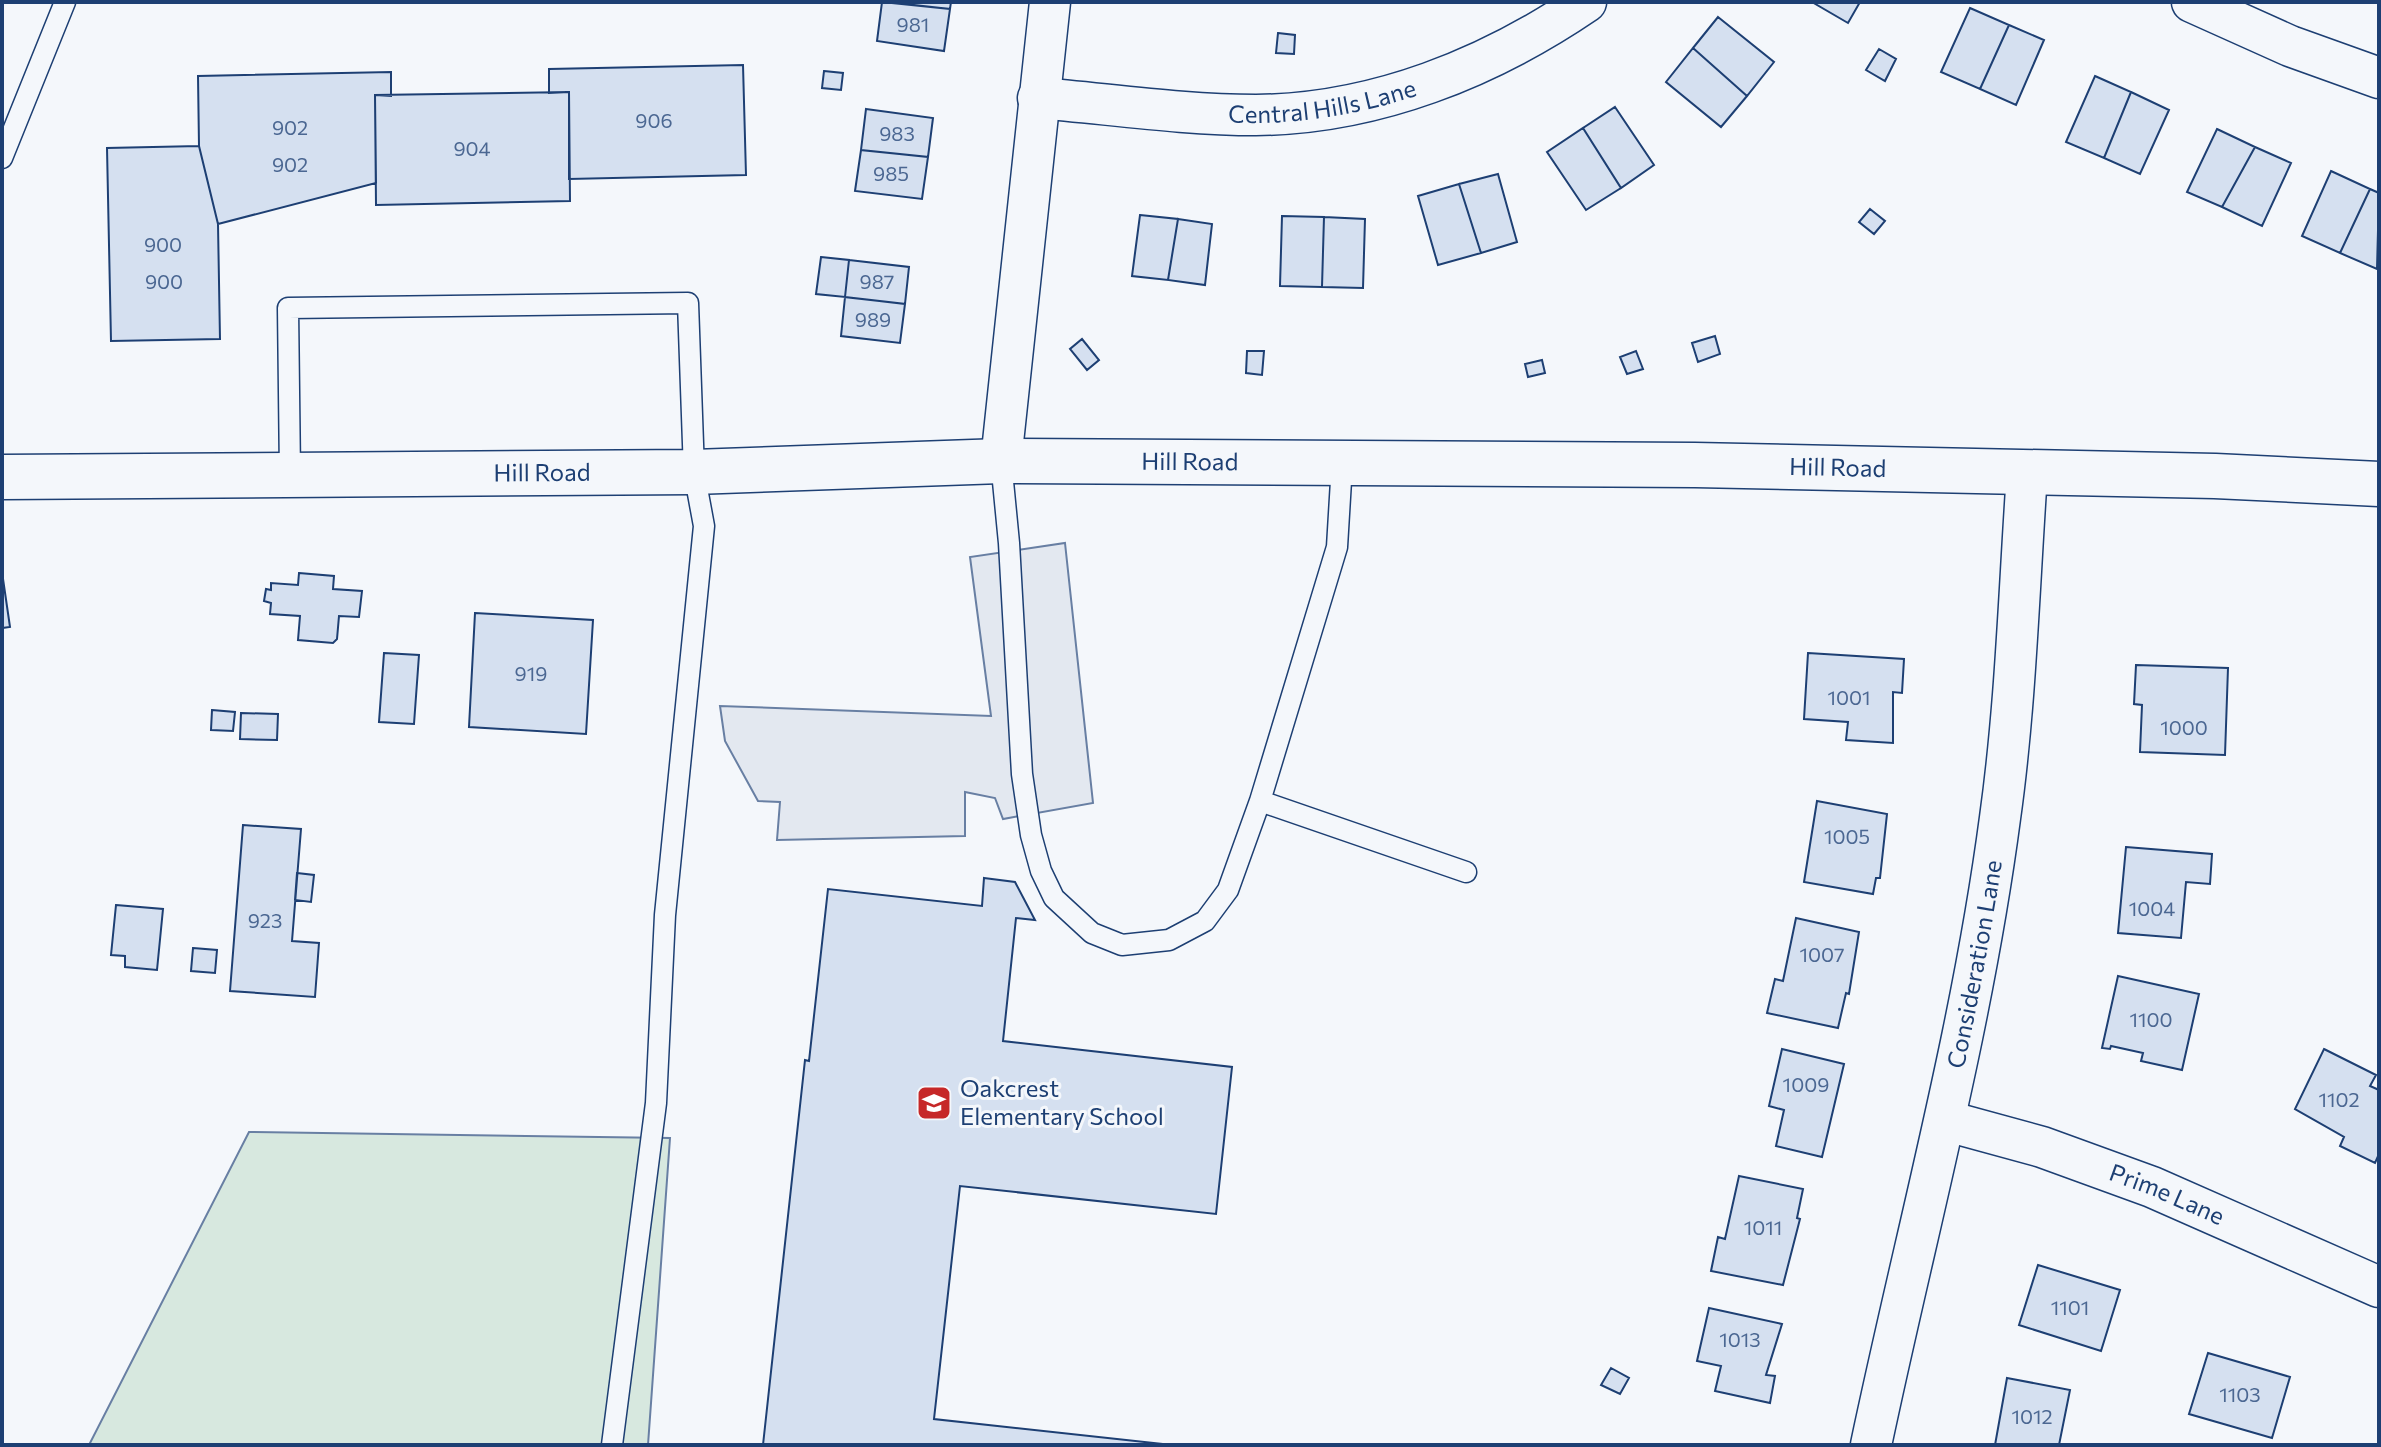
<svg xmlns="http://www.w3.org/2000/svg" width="2381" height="1447" font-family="Commissioner,sans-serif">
<rect width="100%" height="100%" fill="#f4f7fb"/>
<path fill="#d7e8df" stroke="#687fa3" stroke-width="2" d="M 249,1132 L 670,1138 L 648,1445 L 89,1445 Z"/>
<path fill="#e3e8f0" stroke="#687fa3" stroke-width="2" d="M 1065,543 L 1093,803 L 1003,819 L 995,798 L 965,792 L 965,836 L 777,840 L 780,802 L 758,801 L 725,741 L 720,706 L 991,716 L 970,557 Z"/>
<path fill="#d5e0f0" stroke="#1d3f73" stroke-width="2" d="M 882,2 L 950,9 L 944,51 L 877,41 Z
M 887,2 L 951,2 L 950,9 Z
M 1812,2 L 1860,2 L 1848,23 Z
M 1970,8 L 2009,25 L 1980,89 L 1941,72 Z
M 1718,17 L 1774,62 L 1747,96 L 1693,48 Z
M 2009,25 L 2044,40 L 2016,105 L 1980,89 Z
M 1278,33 L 1295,35 L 1294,54 L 1276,53 Z
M 1693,48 L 1747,96 L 1721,127 L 1666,82 Z
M 1879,49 L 1896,59 L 1885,81 L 1866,70 Z
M 743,65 L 746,175 L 569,179 L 569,92 L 549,93 L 549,69 Z
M 824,71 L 843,73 L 841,90 L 822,88 Z
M 391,72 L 391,96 L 375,95 L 376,183 L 218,224 L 199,146 L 198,76 Z
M 2095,76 L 2131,92 L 2104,158 L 2066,142 Z
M 569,92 L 570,201 L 376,205 L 375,95 Z
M 2131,92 L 2169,110 L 2140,174 L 2104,158 Z
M 1615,107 L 1654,165 L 1621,188 L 1583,128 Z
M 866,109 L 933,118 L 928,157 L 861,150 Z
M 1583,128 L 1621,188 L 1586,210 L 1547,152 Z
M 2217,129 L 2255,147 L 2222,207 L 2187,192 Z
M 199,146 L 218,224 L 220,339 L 111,341 L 107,148 Z
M 2255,147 L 2291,163 L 2262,226 L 2222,207 Z
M 861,150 L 928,157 L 922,199 L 855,191 Z
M 2331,171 L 2370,189 L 2340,253 L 2302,236 Z
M 1498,174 L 1517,242 L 1481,253 L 1459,184 Z
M 1459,184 L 1481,253 L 1438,265 L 1418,196 Z
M 2370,189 L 2379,193 L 2377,269 L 2340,253 Z
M 1870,209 L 1885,221 L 1874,234 L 1859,222 Z
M 1140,215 L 1178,219 L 1168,280 L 1132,276 Z
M 1282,216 L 1324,217 L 1322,287 L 1280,286 Z
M 1324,217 L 1365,219 L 1363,288 L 1322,287 Z
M 1178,219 L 1212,224 L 1205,285 L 1168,280 Z
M 821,257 L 849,260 L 845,297 L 816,294 Z
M 849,260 L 909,267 L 905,304 L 845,297 Z
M 845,297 L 905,304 L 900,343 L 841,336 Z
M 1715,336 L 1720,354 L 1698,362 L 1692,343 Z
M 1082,339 L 1099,360 L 1087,370 L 1070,349 Z
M 1247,351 L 1264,351 L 1262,375 L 1246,373 Z
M 1636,351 L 1643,369 L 1627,374 L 1620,357 Z
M 1542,360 L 1545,373 L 1528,377 L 1525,364 Z
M 2,572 L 10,627 L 2,628 Z
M 299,573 L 334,576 L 333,589 L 362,591 L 359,617 L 339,616 L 337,639 L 333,643 L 298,640 L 300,616 L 270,614 L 271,603 L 264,601 L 266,589 L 271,590 L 271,583 L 298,585 Z
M 475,613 L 593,620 L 586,734 L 469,727 Z
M 384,653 L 419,655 L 414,724 L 379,722 Z
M 1808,653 L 1904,659 L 1902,693 L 1893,692 L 1893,743 L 1846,740 L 1848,722 L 1804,719 Z
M 2136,665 L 2228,668 L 2225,755 L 2140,752 L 2142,705 L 2134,704 Z
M 212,710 L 235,712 L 233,731 L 211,730 Z
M 241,713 L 278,714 L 277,740 L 240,739 Z
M 1817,801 L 1887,814 L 1880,878 L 1876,878 L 1873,894 L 1804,882 Z
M 243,825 L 301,829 L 292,941 L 319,943 L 315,997 L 230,991 Z
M 2126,847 L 2212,854 L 2210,884 L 2186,882 L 2181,938 L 2118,933 Z
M 297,873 L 314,875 L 311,902 L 295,900 Z
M 984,878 L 1015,882 L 1035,920 L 1016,918 L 1003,1041 L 1232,1067 L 1216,1214 L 960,1186 L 934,1419 L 1172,1445 L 763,1445 L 805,1060 L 809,1061 L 828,889 L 982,906 Z
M 116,905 L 163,909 L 157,970 L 125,967 L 125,956 L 111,955 Z
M 1796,918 L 1859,932 L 1849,994 L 1846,993 L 1838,1028 L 1767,1013 L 1775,979 L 1783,981 Z
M 193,948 L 217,950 L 215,973 L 191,971 Z
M 2118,976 L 2199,994 L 2182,1070 L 2141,1061 L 2143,1053 L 2111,1046 L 2110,1049 L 2102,1048 Z
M 1782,1049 L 1844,1064 L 1822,1157 L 1776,1146 L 1784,1110 L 1769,1106 Z
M 2324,1049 L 2376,1075 L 2370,1086 L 2379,1090 L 2379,1154 L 2375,1163 L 2340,1146 L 2344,1137 L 2295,1109 Z
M 1739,1176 L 1803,1189 L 1797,1218 L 1800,1219 L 1783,1285 L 1711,1271 L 1718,1237 L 1725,1239 Z
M 2038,1265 L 2120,1290 L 2101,1351 L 2019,1325 Z
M 1709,1308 L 1782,1324 L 1766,1375 L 1775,1376 L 1770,1403 L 1715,1391 L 1721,1366 L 1697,1361 Z
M 2208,1353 L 2290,1377 L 2272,1438 L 2189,1414 Z
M 1611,1368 L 1629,1378 L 1620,1394 L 1601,1385 Z
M 2007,1378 L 2070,1390 L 2059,1445 L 1995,1445 Z"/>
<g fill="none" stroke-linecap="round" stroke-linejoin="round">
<defs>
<path id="lane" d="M 2,158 L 65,2
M 1001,461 L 1009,543 L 1022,774 L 1031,835 L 1041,871 L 1054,898 L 1092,933 L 1122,945 L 1169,940 L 1205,921 L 1228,890 L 1260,801 L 1337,547 L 1342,464
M 290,475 L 288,308 L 688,303 L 694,472 L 704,526 L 665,915 L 656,1103 L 612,1445
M 1260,801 L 1466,872"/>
<g id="street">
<path d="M 2192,2 L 2290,46 L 2379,78"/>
<path id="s1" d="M 1038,98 C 1110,104 1184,115 1256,115 C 1375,114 1489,68 1586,2"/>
<path d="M 1001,461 L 1050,2"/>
<path id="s2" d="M 1947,1121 L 2042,1147 L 2152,1187 L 2379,1287"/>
<path id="s3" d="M 1871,1445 C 1915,1236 1972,1030 2000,818 C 2016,704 2019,588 2027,474"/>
</g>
<g id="secondary">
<path id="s4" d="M 2,477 L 694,472 L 1001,461 L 1695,465 L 2215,476 L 2379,484"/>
</g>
</defs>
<use href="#lane" stroke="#1d3f73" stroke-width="23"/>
<use href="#street" stroke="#1d3f73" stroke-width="43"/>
<use href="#secondary" stroke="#1d3f73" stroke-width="47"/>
<use href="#lane" stroke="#f4f7fb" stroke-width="20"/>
<use href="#street" stroke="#f4f7fb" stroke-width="40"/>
<use href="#secondary" stroke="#f4f7fb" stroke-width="44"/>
</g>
<defs>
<symbol id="school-square" viewBox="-11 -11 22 22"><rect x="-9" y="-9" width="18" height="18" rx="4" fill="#c62828" stroke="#f4f7fb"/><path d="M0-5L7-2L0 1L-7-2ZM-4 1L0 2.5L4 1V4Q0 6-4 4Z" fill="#fff"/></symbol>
</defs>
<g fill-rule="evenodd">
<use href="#school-square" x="914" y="1083" width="40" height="40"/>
</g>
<g text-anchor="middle" stroke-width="6" stroke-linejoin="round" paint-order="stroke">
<g font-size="20" fill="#4b6792">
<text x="913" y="32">981</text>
<text x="654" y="128">906</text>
<text x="290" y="135">902</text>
<text x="897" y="141">983</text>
<text x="472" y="156">904</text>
<text x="290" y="172">902</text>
<text x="891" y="181">985</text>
<text x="163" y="252">900</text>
<text x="164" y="289">900</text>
<text x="877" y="289">987</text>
<text x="873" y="327">989</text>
<text x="531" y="681">919</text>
<text x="1849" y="705">1001</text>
<text x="2184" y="735">1000</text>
<text x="1847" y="844">1005</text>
<text x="2152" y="916">1004</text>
<text x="265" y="928">923</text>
<text x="1822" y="962">1007</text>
<text x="2151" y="1027">1100</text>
<text x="1806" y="1092">1009</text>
<text x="2339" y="1107">1102</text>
<text x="1763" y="1235">1011</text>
<text x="2070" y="1315">1101</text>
<text x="1740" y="1347">1013</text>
<text x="2240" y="1402">1103</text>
<text x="2032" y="1424">1012</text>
</g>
<g font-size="24" fill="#1d3f73" stroke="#f4f7fb">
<text dy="8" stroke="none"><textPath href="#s1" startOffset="286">Central Hills Lane</textPath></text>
<text dy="8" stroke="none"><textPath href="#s4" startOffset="1188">Hill Road</textPath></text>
<text dy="8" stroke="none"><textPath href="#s4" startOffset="1836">Hill Road</textPath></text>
<text dy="8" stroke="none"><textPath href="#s4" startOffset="540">Hill Road</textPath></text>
<text dy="8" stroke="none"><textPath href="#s3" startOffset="492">Consideration Lane</textPath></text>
<text dy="8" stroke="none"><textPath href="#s2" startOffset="232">Prime Lane</textPath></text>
</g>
<g font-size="24" fill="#1d3f73" stroke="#f4f7fb" text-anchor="start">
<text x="960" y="1097">Oakcrest<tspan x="960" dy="28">Elementary School</tspan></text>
</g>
</g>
<rect width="2381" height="1447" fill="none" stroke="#1d3f73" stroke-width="8"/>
</svg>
